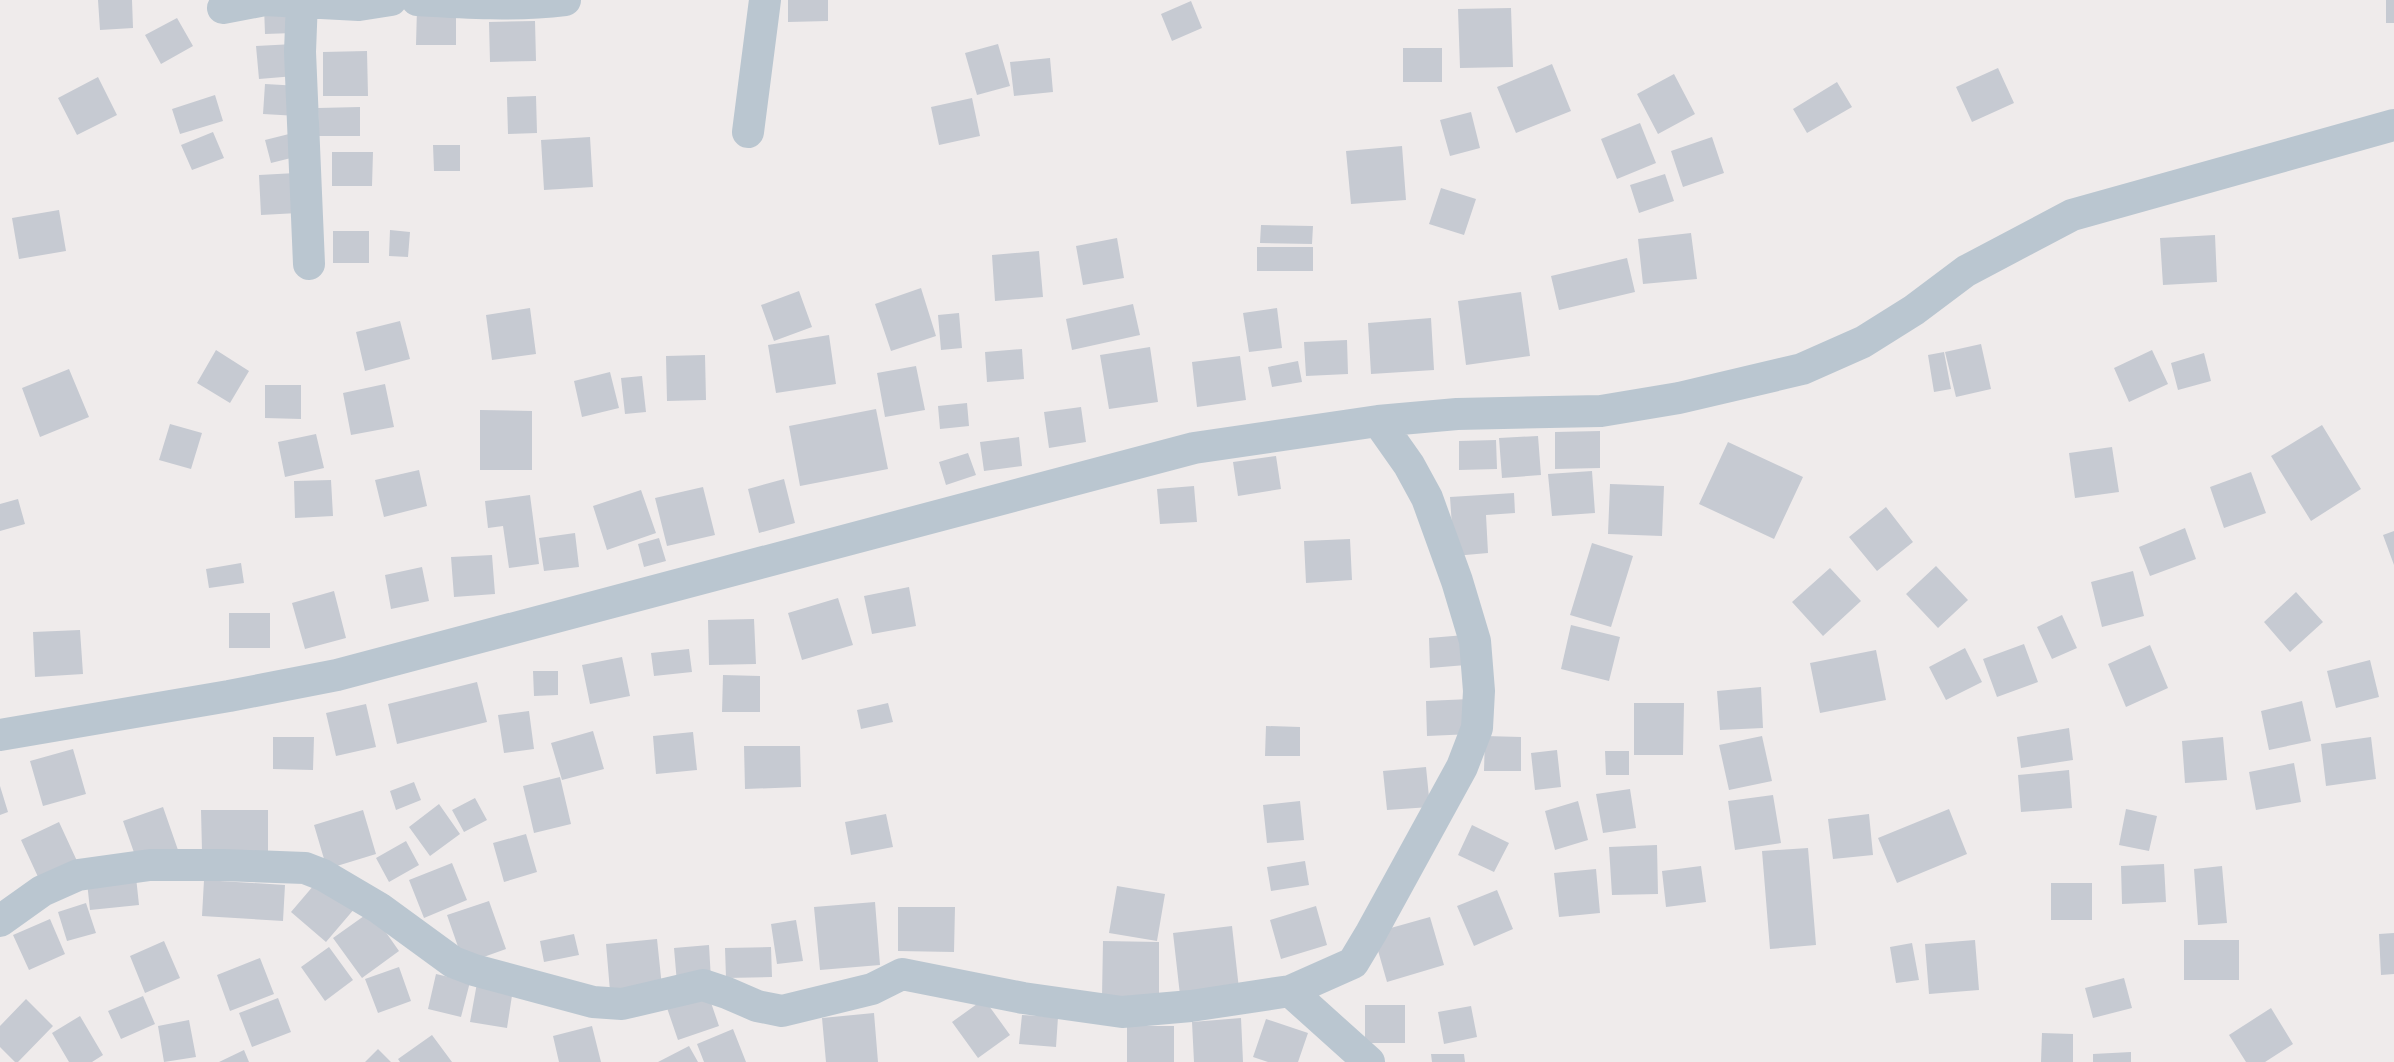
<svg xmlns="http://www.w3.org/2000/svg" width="2394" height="1062" font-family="Signika,sans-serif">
<rect width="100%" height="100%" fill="#efebeb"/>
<path fill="#c6cad2" d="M 98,0 L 132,0 L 133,28 L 100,30 Z
M 788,0 L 828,0 L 828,21 L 788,22 Z
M 2386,0 L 2394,0 L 2394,23 L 2386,23 Z
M 1191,1 L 1202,28 L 1172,41 L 1161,14 Z
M 292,5 L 293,33 L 265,34 L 264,6 Z
M 417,8 L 456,8 L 456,45 L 416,45 Z
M 1511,8 L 1513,67 L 1460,68 L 1458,9 Z
M 177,18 L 193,46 L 161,64 L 145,35 Z
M 535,21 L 536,61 L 490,62 L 489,22 Z
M 294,44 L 295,76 L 259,79 L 256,46 Z
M 998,44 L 1010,86 L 977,95 L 965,53 Z
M 1403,48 L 1442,48 L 1442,82 L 1403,82 Z
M 367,51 L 368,96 L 323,96 L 323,52 Z
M 1050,58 L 1053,92 L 1014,96 L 1010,62 Z
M 1552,64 L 1571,111 L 1516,133 L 1497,87 Z
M 1998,68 L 2014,103 L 1972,122 L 1956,87 Z
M 1674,74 L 1695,114 L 1658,134 L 1637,94 Z
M 98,77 L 117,115 L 77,135 L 58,98 Z
M 1837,82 L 1852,107 L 1807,133 L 1793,109 Z
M 265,84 L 300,86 L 298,116 L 263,114 Z
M 215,95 L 223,121 L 180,134 L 172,109 Z
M 536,96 L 537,133 L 508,134 L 507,97 Z
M 972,98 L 980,136 L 939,145 L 931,107 Z
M 360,107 L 360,136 L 319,136 L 318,108 Z
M 1471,112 L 1480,148 L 1450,156 L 1440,120 Z
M 1640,123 L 1656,163 L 1617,179 L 1601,139 Z
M 213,132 L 224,158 L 192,170 L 181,145 Z
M 293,133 L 299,156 L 271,163 L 265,140 Z
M 590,137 L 593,187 L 544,190 L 541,140 Z
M 1712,137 L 1724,173 L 1683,187 L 1671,151 Z
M 433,145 L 460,145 L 460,171 L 434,171 Z
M 1402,146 L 1406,200 L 1351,204 L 1346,151 Z
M 332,152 L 373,152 L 372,186 L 332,186 Z
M 296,173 L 298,213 L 261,215 L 259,175 Z
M 1665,174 L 1674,201 L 1639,213 L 1630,185 Z
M 1441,188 L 1476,199 L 1464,235 L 1429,224 Z
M 59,210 L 66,251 L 19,259 L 12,218 Z
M 1261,225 L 1313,226 L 1312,244 L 1260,243 Z
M 390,230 L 410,232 L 408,257 L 389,256 Z
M 333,231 L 369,231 L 369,263 L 333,263 Z
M 1691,233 L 1697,279 L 1643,284 L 1638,239 Z
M 2215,235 L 2217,282 L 2163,285 L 2160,238 Z
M 1117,238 L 1124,278 L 1083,285 L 1076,246 Z
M 1257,247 L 1313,247 L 1313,271 L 1257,271 Z
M 1039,251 L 1043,297 L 995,301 L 992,255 Z
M 1627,258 L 1635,292 L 1559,310 L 1551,276 Z
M 921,288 L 936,336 L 891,351 L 875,304 Z
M 799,291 L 812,327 L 774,341 L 761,305 Z
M 1521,292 L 1530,356 L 1466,365 L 1458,301 Z
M 1133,304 L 1140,335 L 1072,350 L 1066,319 Z
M 530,308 L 536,354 L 492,360 L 486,315 Z
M 1277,308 L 1282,348 L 1249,352 L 1243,313 Z
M 959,313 L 962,348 L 941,350 L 938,315 Z
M 1431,318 L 1434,370 L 1371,374 L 1368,323 Z
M 400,321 L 410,359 L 365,371 L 356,332 Z
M 829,335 L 836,384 L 776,393 L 768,345 Z
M 1347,340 L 1348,374 L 1306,376 L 1304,342 Z
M 1981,344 L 1991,389 L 1956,397 L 1945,352 Z
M 1150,347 L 1158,402 L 1109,409 L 1100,355 Z
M 1022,349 L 1024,379 L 987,382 L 985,352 Z
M 216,350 L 249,371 L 230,403 L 197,383 Z
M 2152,350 L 2168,384 L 2129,402 L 2114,368 Z
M 1944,352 L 1951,389 L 1934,392 L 1928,355 Z
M 2204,353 L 2211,381 L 2178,390 L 2171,363 Z
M 705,355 L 706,400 L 667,401 L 666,356 Z
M 1240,356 L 1246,400 L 1197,407 L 1192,362 Z
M 1298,361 L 1302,382 L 1272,387 L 1268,367 Z
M 916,366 L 925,410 L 885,417 L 877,373 Z
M 69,369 L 89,417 L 40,437 L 22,388 Z
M 610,372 L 619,408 L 582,417 L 574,381 Z
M 642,376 L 646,412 L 625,414 L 621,378 Z
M 385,384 L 394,427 L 351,435 L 343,393 Z
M 265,385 L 301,385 L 301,419 L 265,418 Z
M 967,403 L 969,426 L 940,429 L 938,406 Z
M 1081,407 L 1086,442 L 1049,448 L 1044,412 Z
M 876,409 L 888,469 L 800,486 L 789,426 Z
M 480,410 L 532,411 L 532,470 L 480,470 Z
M 170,424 L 202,433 L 191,469 L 159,460 Z
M 2322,425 L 2361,489 L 2311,521 L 2271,456 Z
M 1600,431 L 1600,468 L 1555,469 L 1555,432 Z
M 316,434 L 324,468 L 285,477 L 278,442 Z
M 1538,436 L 1541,475 L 1502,478 L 1499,438 Z
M 1019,437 L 1022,466 L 984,471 L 980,442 Z
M 1496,440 L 1497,469 L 1459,470 L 1459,441 Z
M 1728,442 L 1803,477 L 1774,539 L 1699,504 Z
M 2112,447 L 2119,492 L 2075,498 L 2069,453 Z
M 968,453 L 976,475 L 946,485 L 939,462 Z
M 1276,456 L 1281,489 L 1238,496 L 1233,462 Z
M 419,470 L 427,506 L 384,517 L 375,480 Z
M 1592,471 L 1595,513 L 1552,516 L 1548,474 Z
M 2251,472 L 2266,513 L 2224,528 L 2210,487 Z
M 784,479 L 795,523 L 759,533 L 748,489 Z
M 331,480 L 333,516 L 295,518 L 294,481 Z
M 1610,484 L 1664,486 L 1662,536 L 1608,534 Z
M 1194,486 L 1197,522 L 1160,524 L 1157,489 Z
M 703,487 L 715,535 L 667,546 L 655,498 Z
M 641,490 L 656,533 L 607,550 L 593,506 Z
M 1514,493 L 1515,513 L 1486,515 L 1488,553 L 1454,556 L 1450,497 Z
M 530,495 L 539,564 L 509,568 L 503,526 L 488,528 L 485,501 Z
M 18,499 L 25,524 L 0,531 L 0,504 Z
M 1886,507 L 1913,542 L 1877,571 L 1849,537 Z
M 2185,528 L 2196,559 L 2150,576 L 2139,547 Z
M 2394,531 L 2394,565 L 2383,535 Z
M 575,533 L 579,567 L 544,571 L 539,538 Z
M 659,538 L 666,561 L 644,567 L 638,544 Z
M 1350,539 L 1352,580 L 1306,583 L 1304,541 Z
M 1592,543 L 1633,556 L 1611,627 L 1570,615 Z
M 492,555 L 495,594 L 454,597 L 451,557 Z
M 241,563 L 244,583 L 209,588 L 206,569 Z
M 1936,566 L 1968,600 L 1938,628 L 1906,594 Z
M 422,567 L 429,601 L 391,609 L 385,575 Z
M 1830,568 L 1861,601 L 1823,636 L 1792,602 Z
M 2133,571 L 2144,616 L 2102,627 L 2091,582 Z
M 909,587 L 916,626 L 872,634 L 864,596 Z
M 334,591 L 346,638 L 305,649 L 292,603 Z
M 2296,592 L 2323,622 L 2290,652 L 2264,622 Z
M 838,598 L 853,645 L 802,660 L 788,613 Z
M 229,613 L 270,613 L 270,648 L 229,648 Z
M 2062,615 L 2077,648 L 2052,659 L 2037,627 Z
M 754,619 L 756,664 L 709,665 L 708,620 Z
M 1571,625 L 1620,637 L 1609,681 L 1561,669 Z
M 80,630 L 83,674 L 35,677 L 33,632 Z
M 1465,635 L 1466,665 L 1430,668 L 1429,638 Z
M 2024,644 L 2038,682 L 1997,697 L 1983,659 Z
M 2150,645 L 2168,688 L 2126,707 L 2108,664 Z
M 1965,648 L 1982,682 L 1946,700 L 1929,667 Z
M 689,649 L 692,672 L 654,676 L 651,653 Z
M 1876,650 L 1886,700 L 1820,713 L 1810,663 Z
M 622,657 L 630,696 L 590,704 L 582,665 Z
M 2370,660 L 2379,697 L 2336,708 L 2327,671 Z
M 533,671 L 558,671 L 558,695 L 534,696 Z
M 723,675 L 760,676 L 760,712 L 722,712 Z
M 477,682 L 487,722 L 397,744 L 388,704 Z
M 1761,687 L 1763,728 L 1720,730 L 1717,691 Z
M 1470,699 L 1472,734 L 1427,736 L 1426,701 Z
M 2302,701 L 2311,741 L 2269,750 L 2261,711 Z
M 888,703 L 893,722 L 861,729 L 857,710 Z
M 1634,703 L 1684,703 L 1683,755 L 1634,755 Z
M 366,704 L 376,747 L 336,756 L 326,713 Z
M 529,711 L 534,749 L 504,753 L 498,715 Z
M 1266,726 L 1300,727 L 1300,756 L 1265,756 Z
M 2069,728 L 2073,760 L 2021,768 L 2017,737 Z
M 593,731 L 604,769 L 562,780 L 551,743 Z
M 693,732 L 697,770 L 656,774 L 653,736 Z
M 1485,736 L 1521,737 L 1521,771 L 1484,771 Z
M 1762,736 L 1772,781 L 1729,790 L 1719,745 Z
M 273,737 L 314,737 L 313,770 L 273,769 Z
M 2223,737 L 2227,780 L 2185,783 L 2182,741 Z
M 2371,737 L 2376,779 L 2326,786 L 2321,744 Z
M 744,746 L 800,746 L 801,787 L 745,789 Z
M 73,749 L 86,794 L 43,806 L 30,761 Z
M 1557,750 L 1561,787 L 1535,790 L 1531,753 Z
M 1605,751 L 1629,751 L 1629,775 L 1606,775 Z
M 2294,763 L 2301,802 L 2256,810 L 2249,772 Z
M 1426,767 L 1430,807 L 1387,810 L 1383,771 Z
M 2069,770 L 2072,808 L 2021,812 L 2018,775 Z
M 560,777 L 571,824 L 534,833 L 523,786 Z
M 414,782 L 421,800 L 396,810 L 390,791 Z
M 0,786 L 8,812 L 0,815 Z
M 1630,789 L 1636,828 L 1603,833 L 1596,794 Z
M 1773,795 L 1781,843 L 1735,850 L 1728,801 Z
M 475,798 L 487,820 L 464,832 L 452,810 Z
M 1300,801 L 1304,840 L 1267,843 L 1263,805 Z
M 1578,801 L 1588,840 L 1555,850 L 1545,811 Z
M 439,804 L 460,834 L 430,856 L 409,827 Z
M 163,807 L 178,850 L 138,864 L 123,821 Z
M 1949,809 L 1967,854 L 1897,883 L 1878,838 Z
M 2126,809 L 2157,816 L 2149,851 L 2119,845 Z
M 201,810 L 268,810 L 268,851 L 202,851 Z
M 363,810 L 376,854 L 327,869 L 314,825 Z
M 886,814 L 893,847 L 851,855 L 845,822 Z
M 1869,814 L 1873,855 L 1833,859 L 1828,819 Z
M 59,822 L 77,861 L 39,879 L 21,840 Z
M 1472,825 L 1509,843 L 1494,872 L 1458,855 Z
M 526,834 L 537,872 L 504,882 L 493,843 Z
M 406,841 L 419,865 L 389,882 L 376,858 Z
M 1657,845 L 1658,894 L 1612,895 L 1609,847 Z
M 1808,848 L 1816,945 L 1770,949 L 1762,851 Z
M 1305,861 L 1309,885 L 1271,891 L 1267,867 Z
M 452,863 L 467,900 L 424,918 L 409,880 Z
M 2164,864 L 2166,902 L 2122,904 L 2121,866 Z
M 1701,866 L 1706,902 L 1666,907 L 1662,871 Z
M 2222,866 L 2227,923 L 2198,925 L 2194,869 Z
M 1596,869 L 1600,913 L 1559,917 L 1554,873 Z
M 136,877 L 139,905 L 90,910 L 87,882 Z
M 320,878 L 355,908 L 326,942 L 291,912 Z
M 204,880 L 285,885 L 283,921 L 202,916 Z
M 2051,883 L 2092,883 L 2092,920 L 2051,920 Z
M 1117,886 L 1165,894 L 1157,941 L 1109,933 Z
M 1497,890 L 1513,929 L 1474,946 L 1457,906 Z
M 489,901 L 506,949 L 464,964 L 447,915 Z
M 875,902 L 880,965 L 820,970 L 814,907 Z
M 86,903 L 96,933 L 67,941 L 58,912 Z
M 1316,906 L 1327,945 L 1281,959 L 1270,920 Z
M 898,907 L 955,907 L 954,952 L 898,951 Z
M 371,911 L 399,951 L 362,978 L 333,938 Z
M 1430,917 L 1444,965 L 1387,982 L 1373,933 Z
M 50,919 L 65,954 L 29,970 L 13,935 Z
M 796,920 L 803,961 L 777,964 L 771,924 Z
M 1232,926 L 1239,989 L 1180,995 L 1173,933 Z
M 2394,933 L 2394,974 L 2381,975 L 2379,934 Z
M 574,934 L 579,955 L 544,962 L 540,941 Z
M 657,939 L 662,987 L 610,991 L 606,944 Z
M 1975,940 L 1979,990 L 1929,994 L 1925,944 Z
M 2184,940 L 2239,940 L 2239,980 L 2184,980 Z
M 164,941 L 180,978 L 145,993 L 130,956 Z
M 1103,941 L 1159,942 L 1159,997 L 1102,997 Z
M 1912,943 L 1919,980 L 1896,983 L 1890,947 Z
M 709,945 L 711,980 L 677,983 L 674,948 Z
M 329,947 L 353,980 L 325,1001 L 301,967 Z
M 771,947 L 772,977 L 726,978 L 725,948 Z
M 260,958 L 274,994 L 230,1011 L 217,975 Z
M 399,967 L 411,1001 L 378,1013 L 365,979 Z
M 436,974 L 470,982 L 461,1017 L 428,1009 Z
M 2124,978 L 2132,1008 L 2093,1018 L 2085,988 Z
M 477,983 L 513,989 L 507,1028 L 470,1022 Z
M 707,991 L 719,1026 L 678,1040 L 666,1005 Z
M 143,996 L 155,1024 L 121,1039 L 108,1011 Z
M 278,998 L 291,1032 L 252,1047 L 239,1013 Z
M 26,999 L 53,1026 L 18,1062 L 15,1062 L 0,1047 L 0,1026 Z
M 984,999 L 1010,1035 L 978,1058 L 952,1022 Z
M 1365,1005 L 1405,1005 L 1405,1043 L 1365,1043 Z
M 1471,1006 L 1477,1037 L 1444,1044 L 1438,1012 Z
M 2271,1008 L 2293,1044 L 2265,1062 L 2246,1062 L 2229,1035 Z
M 874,1013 L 878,1062 L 826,1062 L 822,1018 Z
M 1022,1015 L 1058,1017 L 1056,1047 L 1019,1044 Z
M 80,1016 L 103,1055 L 92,1062 L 69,1062 L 52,1033 Z
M 1241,1018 L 1243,1062 L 1194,1062 L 1192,1022 Z
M 1266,1019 L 1308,1033 L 1298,1062 L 1268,1062 L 1253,1057 Z
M 189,1020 L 196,1057 L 164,1062 L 158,1026 Z
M 592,1026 L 601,1062 L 559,1062 L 553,1036 Z
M 1127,1026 L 1174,1026 L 1174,1062 L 1127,1062 Z
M 733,1029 L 746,1062 L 704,1062 L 697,1044 Z
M 2042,1033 L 2073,1034 L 2073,1062 L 2041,1062 Z
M 432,1035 L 452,1062 L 400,1062 L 398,1059 Z
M 689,1046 L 698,1062 L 658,1062 Z
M 378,1049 L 391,1062 L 365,1062 Z
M 244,1050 L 249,1062 L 219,1062 Z
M 2131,1052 L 2131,1062 L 2093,1062 L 2093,1054 Z
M 1431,1054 L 1464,1054 L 1465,1062 L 1432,1062 Z"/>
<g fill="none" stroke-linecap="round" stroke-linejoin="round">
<path stroke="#bac6d0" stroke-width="32" d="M 302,0 L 300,52 L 309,264
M 417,0 C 466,3 515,6 565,0
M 223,8 L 265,0 L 359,5 L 391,0
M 748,132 L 765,0
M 0,735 L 229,696 L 337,675 L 1194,448 L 1378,421 L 1457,414 L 1601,411 L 1679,398 L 1802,369 L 1863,342 L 1914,310 L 1966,271 L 2072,215 L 2394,125
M 0,921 L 42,891 L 78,875 L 150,865 L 223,865 L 305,868 L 323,875 L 379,908 L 453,962 L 474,970 L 593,1002 L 622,1004 L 703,985 L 727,993 L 757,1006 L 782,1011 L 872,989 L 902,974 L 1023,998 L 1122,1012 L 1191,1006 L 1290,991 L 1353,963 L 1371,933 L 1462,767 L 1477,728 L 1479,691 L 1475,641 L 1457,581 L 1427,498 L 1409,465 L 1378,421
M 1290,991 L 1369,1062"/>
</g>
</svg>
